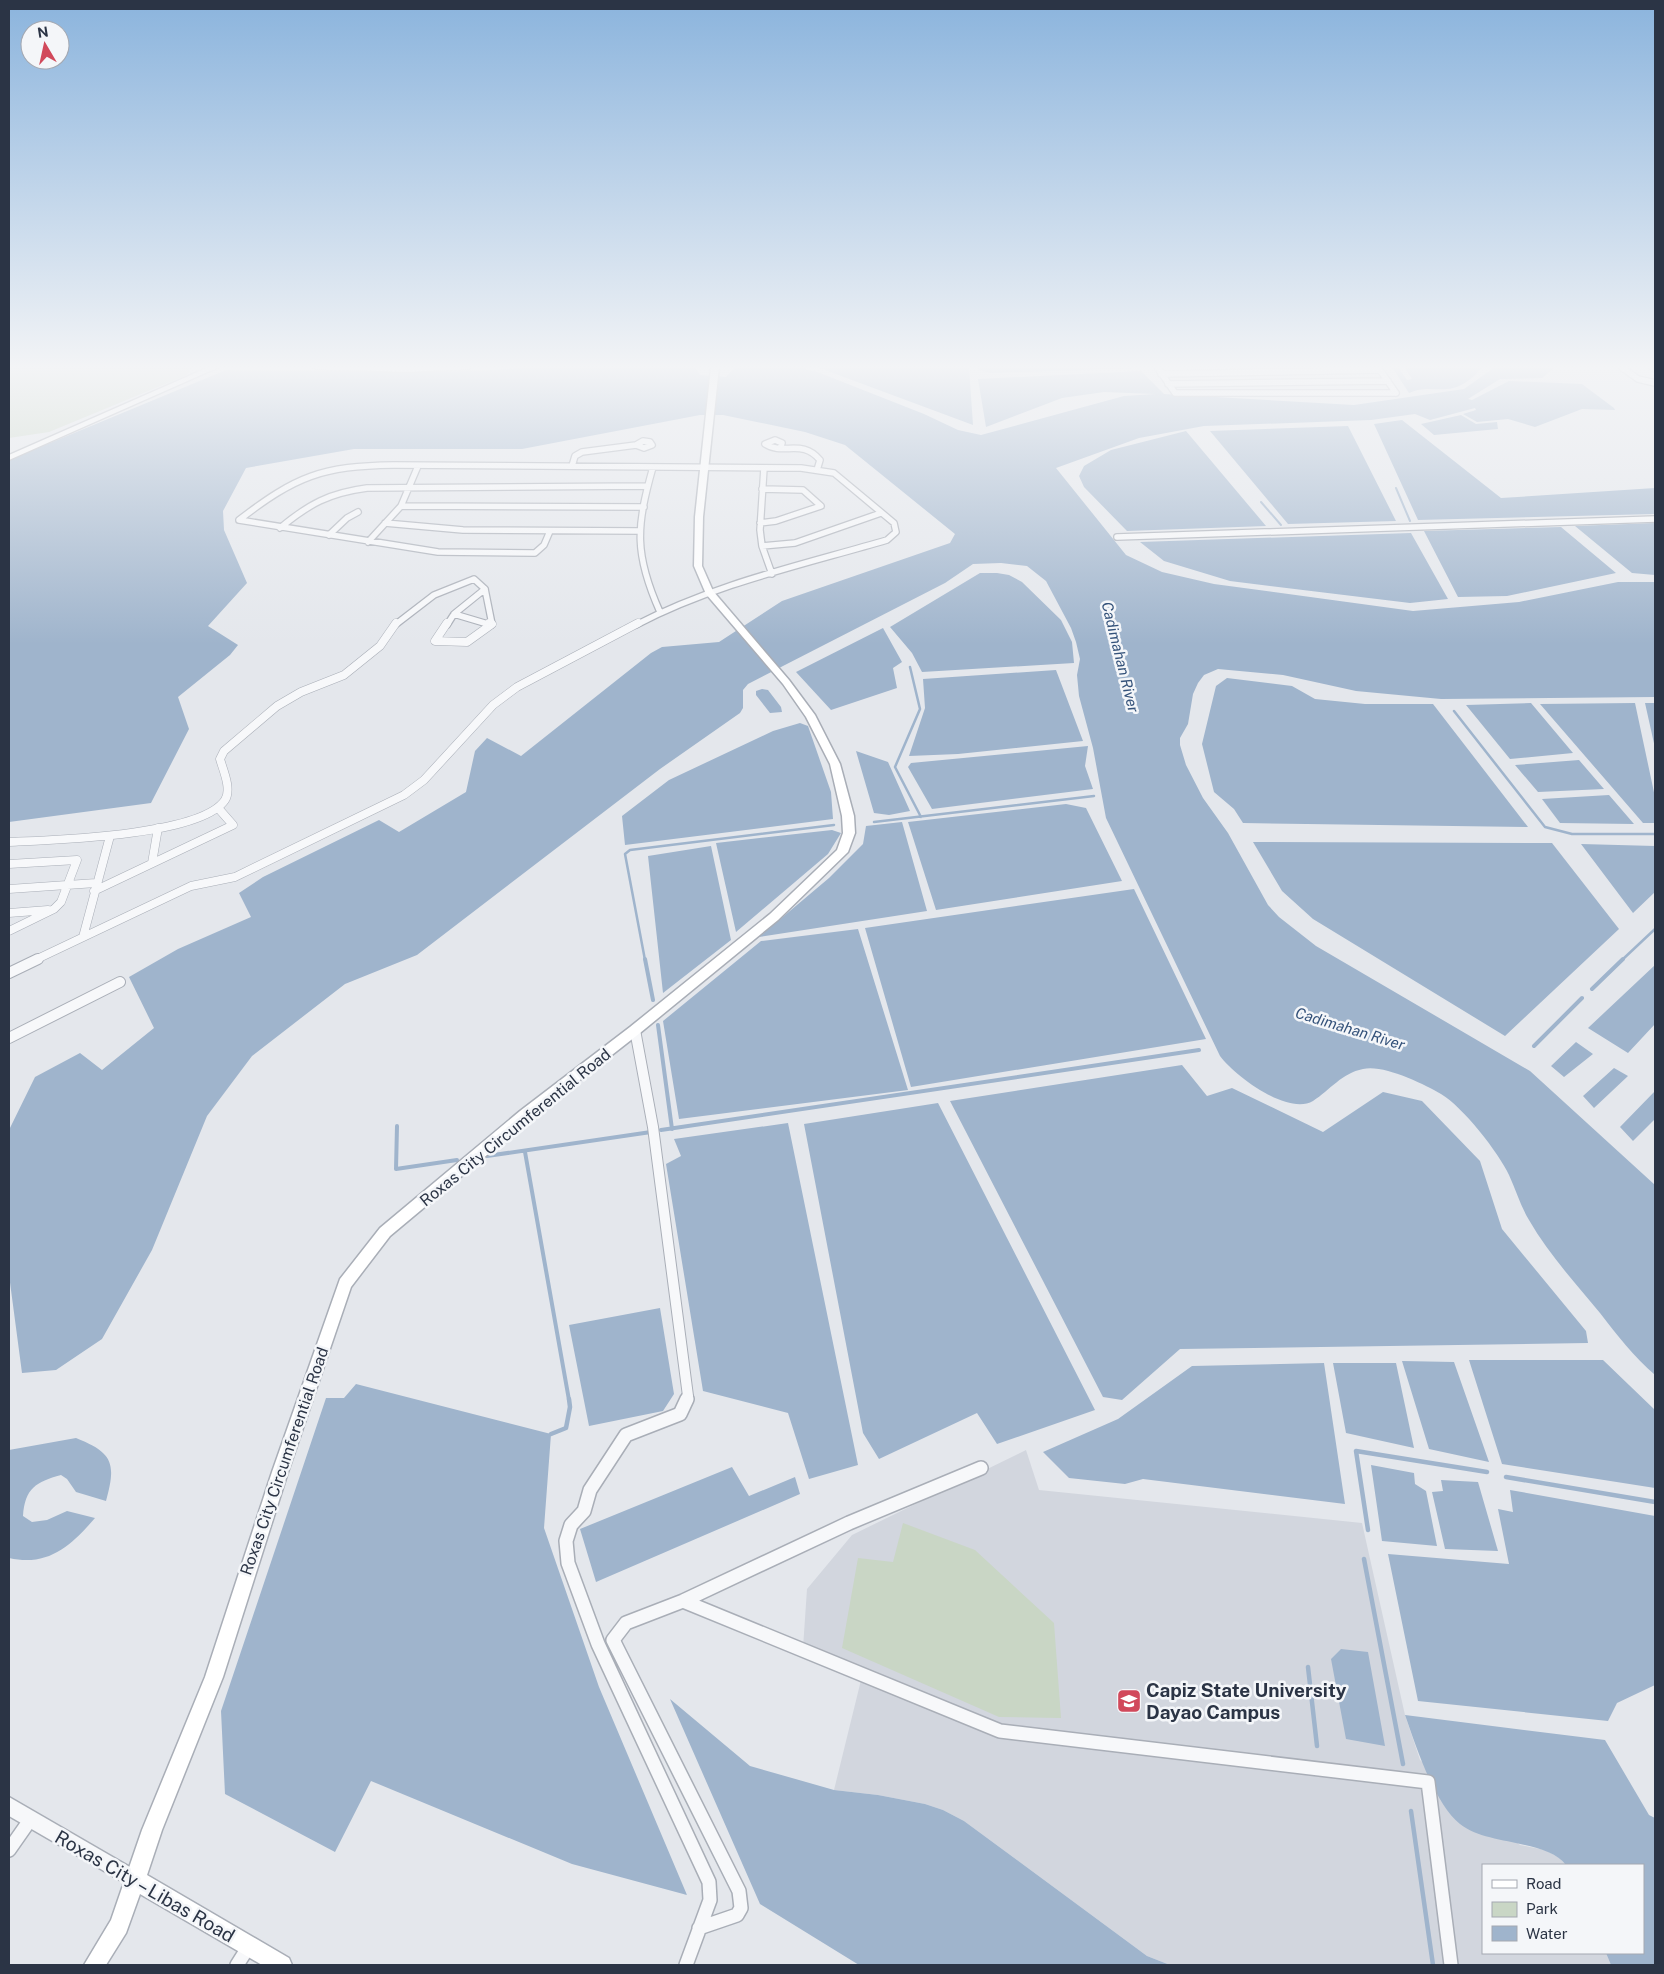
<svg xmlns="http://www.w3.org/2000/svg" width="1664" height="1974" font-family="'Public Sans',sans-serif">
<rect width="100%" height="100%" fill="#e4e7ec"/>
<path fill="#d2d6de" d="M 1026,1450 L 1039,1490 L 1362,1523 L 1405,1715 L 1420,1760 L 1520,1845 L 1545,1850 L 1563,1860 L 1566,1865 L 1483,1865 L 1483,1953 L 1606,1953 L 1611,1965 L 1170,1965 L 1147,1956 L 964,1821 L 943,1810 L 925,1804 L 878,1795 L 834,1790 L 863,1672 L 803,1648 L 807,1589 L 852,1535 Z"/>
<path fill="#c9d6c5" d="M 9,367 L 192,367 L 187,375 L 49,432 L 9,438 Z
M 903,1523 L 975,1550 L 1054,1623 L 1061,1718 L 999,1717 L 842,1648 L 858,1558 L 893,1562 Z"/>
<path fill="#9fb4cc" d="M 552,367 L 695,367 L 700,375 L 726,377 L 732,370 L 740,367 L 802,368 L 820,373 L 924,414 L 958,430 L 981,435 L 1124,396 L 1155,394 L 1104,392 L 1062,398 L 986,427 L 978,379 L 1141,371 L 1164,394 L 1354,405 L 1464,389 L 1495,367 L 1555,367 L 1542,378 L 1500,379 L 1468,399 L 1472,400 L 1509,381 L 1582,384 L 1614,408 L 1615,410 L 1582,409 L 1535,427 L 1508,419 L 1477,422 L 1463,414 L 1476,410 L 1475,408 L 1430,420 L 1415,414 L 1371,420 L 1204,426 L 1139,438 L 1056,468 L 1126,555 L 1162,572 L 1214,584 L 1413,611 L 1519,602 L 1618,582 L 1655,582 L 1655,697 L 1441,699 L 1356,691 L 1283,675 L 1218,669 L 1204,675 L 1198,683 L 1193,694 L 1188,724 L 1180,738 L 1180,745 L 1186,765 L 1203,798 L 1228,833 L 1268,905 L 1279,917 L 1316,946 L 1530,1071 L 1655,1185 L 1655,1375 C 1634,1357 1617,1335 1600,1313 C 1575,1283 1548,1253 1529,1220 C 1520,1205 1516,1190 1509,1175 C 1499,1153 1462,1106 1441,1094 C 1424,1084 1383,1064 1363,1069 C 1342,1073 1330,1090 1313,1101 C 1288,1116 1235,1076 1220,1056 L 1106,818 L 1093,748 L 1079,696 L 1077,675 L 1080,659 L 1076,642 L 1071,628 L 1046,581 L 1027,566 L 1001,563 L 973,564 L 945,583 L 748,684 L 743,690 L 743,708 L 740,713 L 660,769 L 417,955 L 345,984 L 252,1056 L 207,1116 L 152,1250 L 102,1339 L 56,1370 L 22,1373 L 9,1275 L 9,1130 L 35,1077 L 80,1053 L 102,1070 L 154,1028 L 129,977 L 178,949 L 251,917 L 239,893 L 263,877 L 379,820 L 399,832 L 466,792 L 475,751 L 487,738 L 521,756 L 651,653 L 662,647 L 719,642 L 782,601 L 950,543 L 955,534 L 845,445 L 805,432 L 723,415 L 700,415 L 522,449 L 354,449 L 246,468 L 223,511 L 224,530 L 247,583 L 208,626 L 238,645 L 230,655 L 178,697 L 189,729 L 151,803 L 9,822 L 9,460 L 226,370 L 445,372 Z
M 817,367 L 969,367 L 973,425 Z
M 978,367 L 1136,367 L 1136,368 L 991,373 L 979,370 Z
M 1392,367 L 1398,367 L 1407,380 L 1412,379 L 1404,367 L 1482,367 C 1476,375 1464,386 1453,388 C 1436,392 1427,385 1409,393 Z
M 1461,415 L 1476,424 L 1497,422 L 1498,429 L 1434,435 L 1421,424 Z
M 1402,420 L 1501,498 L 1655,488 L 1655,514 L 1418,520 L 1374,424 Z
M 1348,426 L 1396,521 L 1288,524 L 1210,431 Z
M 1186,431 L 1266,526 L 1127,531 L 1084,487 L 1079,476 L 1084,466 L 1111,450 Z
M 1655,523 L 1655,575 L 1632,573 L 1575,526 Z
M 1561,527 L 1616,573 L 1507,596 L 1458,597 L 1424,531 Z
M 1411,533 L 1448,599 L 1410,603 L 1230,581 L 1164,561 L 1140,542 Z
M 980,573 L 997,573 L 1009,575 L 1022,582 L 1061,620 L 1072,642 L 1074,663 L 922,672 L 912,653 L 890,627 Z
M 883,628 L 902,662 L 893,668 L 897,688 L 831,710 L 796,672 Z
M 1056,670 L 1083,741 L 958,754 L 909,756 L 925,708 L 923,679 Z
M 1227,678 L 1292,686 L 1315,699 L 1365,704 L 1433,704 L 1528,827 L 1243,823 L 1234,809 L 1214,792 L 1202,744 L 1216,686 Z
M 762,689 L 768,690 L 781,707 L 782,712 L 770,713 L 756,695 L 756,691 Z
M 1531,703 L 1573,753 L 1510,759 L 1466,705 Z
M 1635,703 L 1655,797 L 1655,823 L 1643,823 L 1540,704 Z
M 1645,703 L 1655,703 L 1655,748 Z
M 800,723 L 808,726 L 831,792 L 833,819 L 625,845 L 622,816 L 669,780 L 773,731 Z
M 1088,746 L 1085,766 L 1093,789 L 932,809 L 908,767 L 911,763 Z
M 856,751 L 888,762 L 910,811 L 889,815 L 874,813 Z
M 1579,760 L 1604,789 L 1538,792 L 1515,765 Z
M 1609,795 L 1634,824 L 1560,823 L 1542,799 Z
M 1066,804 L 1086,808 L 1122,881 L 936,910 L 908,822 Z
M 902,822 L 927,911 L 759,937 L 829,878 L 863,844 L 866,826 Z
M 832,830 L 841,833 L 828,854 L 736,932 L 716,843 Z
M 1253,842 L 1552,843 L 1619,929 L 1505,1036 L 1313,919 L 1282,891 Z
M 1581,844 L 1655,846 L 1655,892 L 1633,913 Z
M 711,846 L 731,940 L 663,993 L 648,856 Z
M 1134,889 L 1206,1039 L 911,1087 L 865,928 Z
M 858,929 L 908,1090 L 679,1119 L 663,1021 L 761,941 Z
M 1655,965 L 1655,1024 L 1628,1053 L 1588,1028 Z
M 1576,1042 L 1593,1054 L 1564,1077 L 1551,1066 Z
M 1182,1065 L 1207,1096 L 1232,1088 L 1323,1132 L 1383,1092 L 1422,1101 L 1480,1161 L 1502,1229 L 1586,1331 L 1588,1343 L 1180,1349 L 1122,1400 L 1103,1397 L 950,1101 Z
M 1614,1068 L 1628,1076 L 1594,1108 L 1583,1096 Z
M 1655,1091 L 1655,1119 L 1633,1141 L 1620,1127 Z
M 938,1103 L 1095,1410 L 997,1444 L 977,1413 L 879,1459 L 863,1433 L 804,1124 Z
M 788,1123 L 858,1465 L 809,1479 L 788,1413 L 703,1391 L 666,1164 L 681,1156 L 674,1139 Z
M 660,1308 L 674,1394 L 663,1411 L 589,1426 L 569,1325 Z
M 1469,1360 L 1603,1360 L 1655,1410 L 1655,1488 L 1502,1464 Z
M 1402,1361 L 1454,1362 L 1489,1462 L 1429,1449 Z
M 1324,1363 L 1345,1504 L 1143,1479 L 1125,1484 L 1069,1478 L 1043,1452 L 1118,1419 L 1192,1366 Z
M 1333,1363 L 1396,1363 L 1414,1448 L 1346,1433 Z
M 356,1384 L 551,1434 L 544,1528 L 599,1687 L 687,1895 L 572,1864 L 371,1781 L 335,1852 L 225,1794 L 221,1711 L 326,1398 L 344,1398 Z
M 76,1438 C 114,1453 116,1464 106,1501 L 76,1492 L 67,1479 L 61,1475 C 36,1482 25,1488 23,1516 L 32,1522 L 47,1520 L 67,1511 L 95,1518 C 71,1546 48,1567 9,1558 L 9,1450 Z
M 1371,1465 L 1414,1473 L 1415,1484 L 1426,1491 L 1437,1546 L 1382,1541 Z
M 732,1467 L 749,1496 L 795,1477 L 800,1494 L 596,1582 L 580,1529 Z
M 1441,1480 L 1478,1482 L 1498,1551 L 1445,1549 L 1432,1492 L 1443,1491 Z
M 1510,1490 L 1655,1516 L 1655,1685 L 1617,1703 L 1608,1721 L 1418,1701 L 1388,1554 L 1509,1564 L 1498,1509 L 1513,1512 Z
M 1341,1649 L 1368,1652 L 1385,1746 L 1346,1739 L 1331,1659 Z
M 670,1699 L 750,1766 L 834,1790 L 878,1795 L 925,1804 L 943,1810 L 964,1821 L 1147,1956 L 1170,1965 L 859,1965 L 760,1904 Z
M 1405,1715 L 1605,1740 L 1649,1815 L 1655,1818 L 1655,1965 L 1611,1965 L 1606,1953 L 1643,1953 L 1643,1865 L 1566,1865 C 1547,1839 1487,1846 1460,1824 C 1434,1803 1416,1746 1405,1715 Z"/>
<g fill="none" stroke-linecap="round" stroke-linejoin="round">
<path stroke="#9fb4cc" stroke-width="2" d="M 1396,488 L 1410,521
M 1261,502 L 1281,525"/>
<path stroke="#9fb4cc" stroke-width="2.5" d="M 910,667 L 920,709 L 895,767 L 921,817
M 1454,711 L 1545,827 L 1572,834 L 1655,834
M 874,822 L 1094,796
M 645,960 L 625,854 L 630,850 L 834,825
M 1622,960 L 1655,929"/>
<path stroke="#9fb4cc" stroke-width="4" d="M 645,959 L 653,1000
M 1592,989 L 1623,959
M 658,1025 L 672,1129
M 1534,1046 L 1582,998
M 397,1126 L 396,1169 L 457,1160
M 661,1130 L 1199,1050
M 525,1152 L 569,1400
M 487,1156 L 651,1132"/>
<path stroke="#9fb4cc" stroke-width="4.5" d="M 551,1434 L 566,1428 L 570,1407 L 569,1399
M 1506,1477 L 1655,1502
M 1368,1530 L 1356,1451 L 1487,1472
M 1364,1559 L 1403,1764
M 1308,1667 L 1317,1746
M 1411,1811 L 1433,1965"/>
<defs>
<path id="minor-far3" d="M 1157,367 L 1175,393 L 1396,393
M 1621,367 L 1638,379 L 1655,383
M 1652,367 L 1655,369
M 1161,374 L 1380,370 L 1396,393
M 1168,384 L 1388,381
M 643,441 L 650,442 L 652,445 L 644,448 L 636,445 Z
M 781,446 L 782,443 L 775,440 L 765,444 C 783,456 802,438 820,460 L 817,470
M 572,466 L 575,456 L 582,452 L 636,445
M 653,467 C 636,527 634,554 660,612
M 764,468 L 760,530 L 762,546 L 772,574
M 401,506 L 644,507
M 385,523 L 463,530 L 640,531
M 760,523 L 776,521 L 821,506 L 803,490 L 762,489
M 280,528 C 309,504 329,493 367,488 L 647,486
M 550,531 L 544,545 L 535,553 L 438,552 L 239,520 C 296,476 322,466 394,465 L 801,468 L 834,473 L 894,523 L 896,532 L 887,540 C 802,565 714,584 636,625
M 329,535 L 347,518 L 358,512
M 1117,537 L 1655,519
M 368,542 L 401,506 L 418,466
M 762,546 L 795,543 L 881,513
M 454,614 L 485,589
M 395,625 L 434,595 L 474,579 L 485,589 L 492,624
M 447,625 L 454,614 L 491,625"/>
<path id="minor-far2" d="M 447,623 L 435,641 L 467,642 L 492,624 L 489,623
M 9,842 C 52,840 201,836 225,800 C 232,789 223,770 220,759 L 224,751 L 277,706 L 301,692 L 344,675 L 380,646 L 396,623
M 152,863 L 158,828
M 9,864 L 77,860 L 61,902 L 54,909 L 9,931
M 9,889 L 96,883
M 94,891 L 233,825 L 219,809
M 9,913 L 48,910
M 83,937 L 110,836
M 35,960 L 191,886 L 235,877 L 404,795 L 424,780 L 493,705 L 517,687 L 638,623"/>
<path id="minor-far1" d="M 9,973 L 38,959
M 635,1030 L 653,1127 L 688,1396 L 686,1400
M 9,1038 L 120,982"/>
<path id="minor" d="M 683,1601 L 1000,1731 L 1428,1782 L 1451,1965
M 9,1850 L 30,1820
M 699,1928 L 737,1915 L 741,1908 L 739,1891 L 613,1640 L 626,1623 L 683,1601 L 849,1523 L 981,1468
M 237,1965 L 249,1946
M 686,1965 L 710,1900 L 709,1882 L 598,1644 L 568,1563 L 566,1541 L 571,1525 L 584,1511 L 590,1490 L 626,1435 L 680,1414 L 687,1399"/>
<path id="tertiary" d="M 9,1797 L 142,1874 L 145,1880 L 142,1886 L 136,1889 L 130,1886 L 9,1816 Z"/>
<path id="secondary" d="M 209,367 L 219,367 L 9,460 L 9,455 Z
M 313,367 L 471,367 L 468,369 L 407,372 L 316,369 Z
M 711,367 L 719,367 L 703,517 L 702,566 L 713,591 L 789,680 L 815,715 L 840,764 L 854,816 L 855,833 L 848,852 L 778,920 L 640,1033 L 530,1119 L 390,1236 L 351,1287 L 288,1472 L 223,1677 L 162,1830 L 147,1875 L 289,1958 L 292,1965 L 262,1965 L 140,1894 L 126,1933 L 106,1965 L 84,1965 L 111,1920 L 142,1830 L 205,1677 L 272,1472 L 340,1279 L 380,1228 L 520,1111 L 630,1027 L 770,914 L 837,850 L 843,833 L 842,816 L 830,764 L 806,717 L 783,684 L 706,594 L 694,566 L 695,517 Z"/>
</defs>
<use href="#minor-far3" stroke="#a9aeb7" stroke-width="8"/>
<use href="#minor-far2" stroke="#a9aeb7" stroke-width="9"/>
<use href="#minor-far1" stroke="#a9aeb7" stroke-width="12"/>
<use href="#minor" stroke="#a9aeb7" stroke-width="16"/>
<use href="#tertiary" stroke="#a9aeb7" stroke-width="3"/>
<use href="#secondary" stroke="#a9aeb7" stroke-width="3"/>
<use href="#minor-far3" stroke="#f7f8fa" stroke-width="5.5"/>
<use href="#minor-far2" stroke="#f7f8fa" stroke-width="8"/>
<use href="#minor-far1" stroke="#f7f8fa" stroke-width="10"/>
<use href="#minor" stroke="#f7f8fa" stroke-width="13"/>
<use href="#tertiary" fill="#f7f8fa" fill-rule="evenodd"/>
<use href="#secondary" fill="#fff" fill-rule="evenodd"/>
</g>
<linearGradient id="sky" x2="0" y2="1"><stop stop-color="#8bb4dd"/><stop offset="0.57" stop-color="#f3f4f6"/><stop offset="1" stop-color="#f3f4f6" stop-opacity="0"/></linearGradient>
<rect width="1664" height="644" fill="url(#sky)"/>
<defs>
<symbol id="university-square" viewBox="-11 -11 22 22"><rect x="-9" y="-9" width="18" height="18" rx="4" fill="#d1495b" stroke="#f4f6f9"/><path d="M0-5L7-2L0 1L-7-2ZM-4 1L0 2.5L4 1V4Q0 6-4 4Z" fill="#fff"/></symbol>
</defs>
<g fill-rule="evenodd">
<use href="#university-square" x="1115" y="1687" width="28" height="28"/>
</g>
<g text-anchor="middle" stroke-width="5" stroke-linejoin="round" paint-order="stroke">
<g font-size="15" font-style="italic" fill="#34527a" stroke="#f4f6f9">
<text transform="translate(1120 657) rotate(76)" y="5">Cadimahan River</text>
<text transform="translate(1350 1029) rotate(17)" y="5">Cadimahan River</text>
</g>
<g font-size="16" fill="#2b3445" stroke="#f4f6f9">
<text transform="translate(515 1127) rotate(-39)" y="6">Roxas City Circumferential Road</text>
<text transform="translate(284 1461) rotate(-71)" y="6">Roxas City Circumferential Road</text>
</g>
<g font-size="19" font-weight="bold" fill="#2b3445" stroke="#f4f6f9" text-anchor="start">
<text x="1146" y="1697">Capiz State University<tspan x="1146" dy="22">Dayao Campus</tspan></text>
</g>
<g font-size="19" fill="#2b3445" stroke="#f4f6f9">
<text transform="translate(145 1886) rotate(30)" y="7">Roxas City – Libas Road</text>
</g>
</g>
<rect width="1664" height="1974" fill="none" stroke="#2b3445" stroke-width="20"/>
<rect x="1482" y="1864" width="162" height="90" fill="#f4f6f9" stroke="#a4a8b1"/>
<rect x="1492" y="1880" width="25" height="8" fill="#ffffff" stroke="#a4a8b1"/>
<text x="1526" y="1889" font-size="15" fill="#2b3445">Road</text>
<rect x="1492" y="1902" width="25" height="15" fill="#c9d6c5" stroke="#a4a8b1"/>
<text x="1526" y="1914" font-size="15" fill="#2b3445">Park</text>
<rect x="1492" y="1926" width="25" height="15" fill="#9fb4cc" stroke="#a4a8b1"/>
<text x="1526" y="1939" font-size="15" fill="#2b3445">Water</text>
<g transform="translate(45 45) rotate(351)"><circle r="24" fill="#f4f6f9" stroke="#a4a8b1"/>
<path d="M0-4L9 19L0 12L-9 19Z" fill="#d1495b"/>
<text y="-8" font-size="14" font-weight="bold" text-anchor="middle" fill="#2b3445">N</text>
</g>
</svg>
